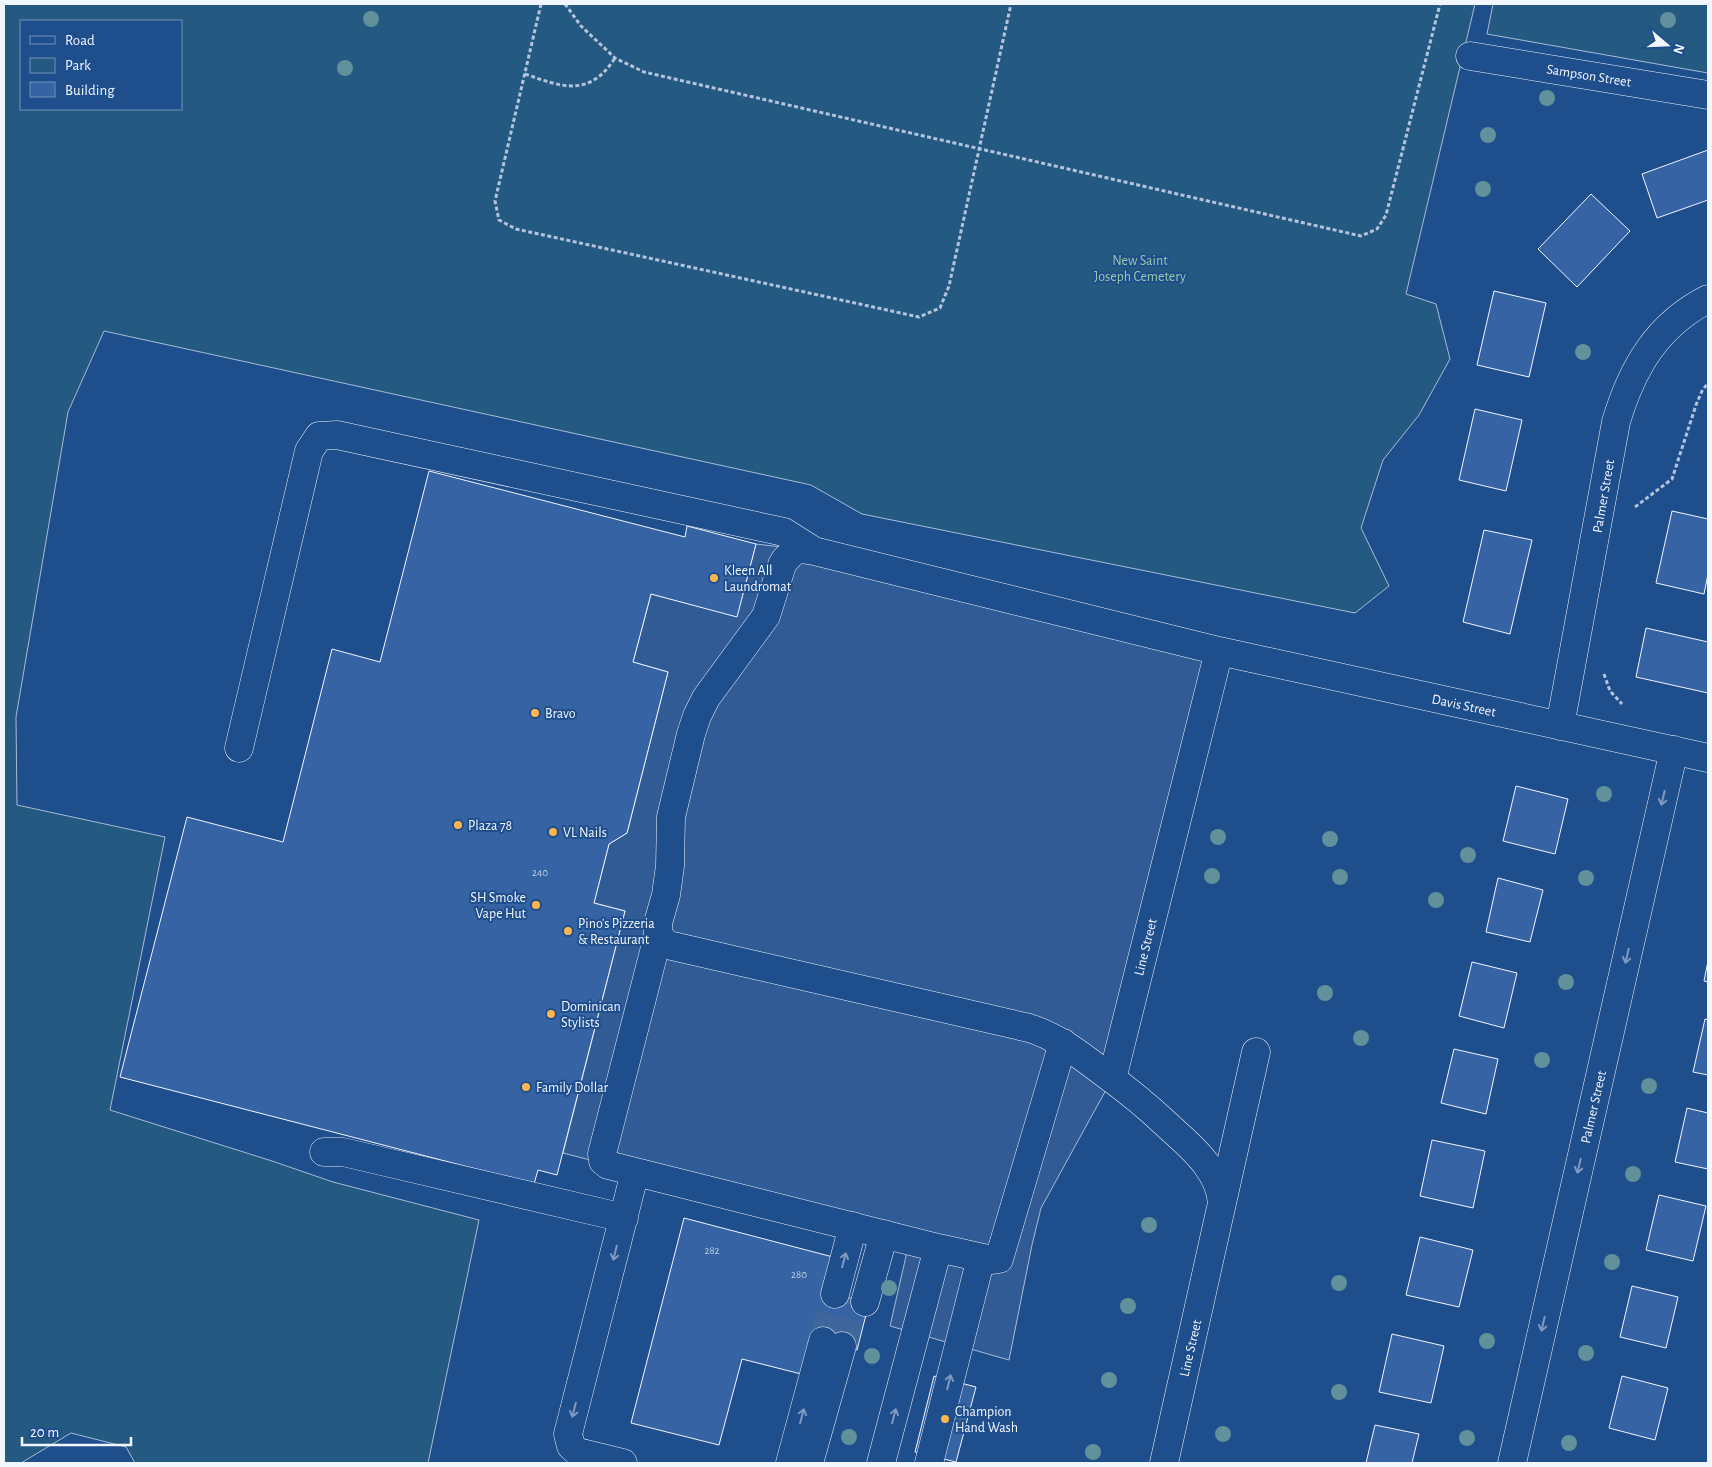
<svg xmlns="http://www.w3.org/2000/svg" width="1712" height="1467" font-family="'Alegreya Sans',sans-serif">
<rect width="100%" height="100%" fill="#1f4e8c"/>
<path fill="#245a82" stroke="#a8bbd7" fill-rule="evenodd" d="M 4,4 L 1475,4 L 1406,294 L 1436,304 L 1450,359 L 1419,415 L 1383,460 L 1361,528 L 1389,586 L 1355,613 L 862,514 L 811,485 L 104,331 L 68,412 L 16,717 L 17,805 L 165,837 L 110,1110 L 272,1161 L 333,1182 L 479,1220 L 428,1463 L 135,1463 L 126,1447 L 71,1433 L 21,1463 L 4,1463 ZM 21,21 L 181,21 L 181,109 L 21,109 Z
M 1493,4 L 1708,4 L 1708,73 L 1487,34 Z"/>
<path fill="#305b95" stroke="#a8bbd7" d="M 756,544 L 807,550 L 1219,651 L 1112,1079 L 1041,1208 L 1032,1245 L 1009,1360 L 890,1326 L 909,1243 L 563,1153 L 625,911 L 594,903 L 609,844 L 627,833 L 668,672 L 633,662 L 651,594 L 737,616 Z"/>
<path fill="#3563a3" stroke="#f2f6ff" d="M 1708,150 L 1708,200 L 1657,218 L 1642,174 Z
M 1591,194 L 1630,231 L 1577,287 L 1538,249 Z
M 1494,291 L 1546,303 L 1529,377 L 1477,365 Z
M 1475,409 L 1522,420 L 1506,491 L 1459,480 Z
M 429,471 L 685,537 L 687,526 L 756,544 L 737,617 L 651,594 L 633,662 L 668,672 L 627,833 L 609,844 L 594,903 L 625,911 L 557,1175 L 538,1170 L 534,1184 L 120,1077 L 187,817 L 283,842 L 332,649 L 380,662 Z
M 1672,511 L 1708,519 L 1708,574 L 1704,594 L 1656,583 Z
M 1484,530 L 1532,540 L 1510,634 L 1463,622 Z
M 1646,628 L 1708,642 L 1708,693 L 1636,677 Z
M 1516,786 L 1568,799 L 1555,854 L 1503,841 Z
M 1498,878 L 1543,890 L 1530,942 L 1486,932 Z
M 1708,961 L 1708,982 L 1704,981 Z
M 1472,962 L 1517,973 L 1504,1028 L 1459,1016 Z
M 1705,1019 L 1708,1020 L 1708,1075 L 1693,1072 Z
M 1454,1049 L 1498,1059 L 1486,1114 L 1441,1103 Z
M 1687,1108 L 1708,1113 L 1708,1169 L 1675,1162 Z
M 1432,1140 L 1485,1151 L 1473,1208 L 1420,1196 Z
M 1659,1195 L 1706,1206 L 1693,1261 L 1646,1250 Z
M 684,1218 L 833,1257 L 823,1291 L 869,1303 L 857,1350 L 814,1339 L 805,1375 L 742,1359 L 719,1445 L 631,1423 Z
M 1420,1237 L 1473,1250 L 1459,1307 L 1406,1295 Z
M 1632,1286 L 1678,1297 L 1666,1348 L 1620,1337 Z
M 1392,1334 L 1444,1346 L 1431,1403 L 1379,1392 Z
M 934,1376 L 976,1387 L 956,1462 L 915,1452 Z
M 1622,1376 L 1668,1388 L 1655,1440 L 1609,1428 Z
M 1375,1425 L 1419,1434 L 1412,1463 L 1366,1463 Z"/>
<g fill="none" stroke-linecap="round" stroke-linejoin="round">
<path stroke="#3f679d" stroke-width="28" stroke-dasharray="28 14" stroke-linecap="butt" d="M 823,1341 L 835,1294
M 842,1346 L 853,1299"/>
<defs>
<path id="minor" d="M 1470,56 L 1708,95
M 1560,726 L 1616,422 C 1632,368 1657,325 1708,299
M 239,748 L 309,451 L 319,436 L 337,435 L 784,532 L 814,551
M 658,936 L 602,1154 L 603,1161 L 608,1165 L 938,1248 L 992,1260 L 999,1259 L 1063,1043
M 1112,1079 L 1219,651
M 324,1152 L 343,1152 L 624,1218
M 1222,1203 L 1256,1052
M 835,1294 L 853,1226
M 865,1302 L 884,1234
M 623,1463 L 578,1452 L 571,1446 L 568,1434 L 635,1172
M 790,1463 L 823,1341
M 809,1463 L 842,1346
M 881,1463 L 938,1248
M 929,1463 L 981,1258
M 1164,1463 L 1222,1203 C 1221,1188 1215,1176 1206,1164 C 1195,1149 1180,1137 1166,1124 C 1146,1105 1126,1089 1104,1073 C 1080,1055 1058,1037 1029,1028 L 668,945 L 658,936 L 658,923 L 666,895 L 670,866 L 671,817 L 691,734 L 697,716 L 706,698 L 766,616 L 782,565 L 785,560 L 794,551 L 801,549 L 814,551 L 1219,651 L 1708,758
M 1512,1463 L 1674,750"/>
</defs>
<use href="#minor" stroke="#f2f6ff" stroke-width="29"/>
<path stroke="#b3c4dc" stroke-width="3" stroke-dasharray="4 2.5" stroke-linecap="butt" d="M 541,4 L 495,201 L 499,220 L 516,229 L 919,317 L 940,308 L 949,286 L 1011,4
M 565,4 L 581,26 L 615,58 L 644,72 L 1361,236 L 1377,229 L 1386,215 L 1440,4
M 525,74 C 562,87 589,98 615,58
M 1635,507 L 1672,479 L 1696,405 L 1702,391 L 1708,383
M 1604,674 L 1610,691 L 1622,704"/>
<use href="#minor" stroke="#1f4e8c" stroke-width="28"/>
</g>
<g fill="#61919a">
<circle cx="371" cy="19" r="8"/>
<circle cx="1668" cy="20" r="8"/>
<circle cx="345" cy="68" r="8"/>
<circle cx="1547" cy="98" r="8"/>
<circle cx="1488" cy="135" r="8"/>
<circle cx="1483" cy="189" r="8"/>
<circle cx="1583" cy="352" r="8"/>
<circle cx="1604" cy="794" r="8"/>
<circle cx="1218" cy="837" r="8"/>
<circle cx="1330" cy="839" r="8"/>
<circle cx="1468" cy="855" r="8"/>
<circle cx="1212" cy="876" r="8"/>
<circle cx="1340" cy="877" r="8"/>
<circle cx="1586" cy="878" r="8"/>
<circle cx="1436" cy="900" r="8"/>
<circle cx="1566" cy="982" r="8"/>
<circle cx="1325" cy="993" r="8"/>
<circle cx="1361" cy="1038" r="8"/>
<circle cx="1542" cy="1060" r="8"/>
<circle cx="1649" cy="1086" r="8"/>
<circle cx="1633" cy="1174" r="8"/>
<circle cx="1149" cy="1225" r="8"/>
<circle cx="1612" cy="1262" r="8"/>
<circle cx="1339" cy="1283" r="8"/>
<circle cx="889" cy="1288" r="8"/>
<circle cx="1128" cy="1306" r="8"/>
<circle cx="1487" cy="1341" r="8"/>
<circle cx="1586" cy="1353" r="8"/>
<circle cx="872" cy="1356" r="8"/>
<circle cx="1109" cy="1380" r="8"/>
<circle cx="1339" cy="1392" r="8"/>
<circle cx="1223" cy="1434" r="8"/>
<circle cx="849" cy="1437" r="8"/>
<circle cx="1467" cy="1438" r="8"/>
<circle cx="1569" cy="1443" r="8"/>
<circle cx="1093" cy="1452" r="8"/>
</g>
<defs><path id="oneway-shaft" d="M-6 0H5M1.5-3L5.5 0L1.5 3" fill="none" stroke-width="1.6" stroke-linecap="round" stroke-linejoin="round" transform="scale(1.25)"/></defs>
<g stroke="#7e9ac0">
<use href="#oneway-shaft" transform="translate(1663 798) rotate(103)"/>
<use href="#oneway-shaft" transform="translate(1627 956) rotate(103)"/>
<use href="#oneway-shaft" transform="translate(1579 1166) rotate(103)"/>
<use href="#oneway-shaft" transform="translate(615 1253) rotate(104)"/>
<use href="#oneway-shaft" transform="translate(844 1260) rotate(-75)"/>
<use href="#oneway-shaft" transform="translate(1543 1324) rotate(103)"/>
<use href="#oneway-shaft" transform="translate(949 1382) rotate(-76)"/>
<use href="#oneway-shaft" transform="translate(574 1410) rotate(104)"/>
<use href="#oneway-shaft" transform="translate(802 1416) rotate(-75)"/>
<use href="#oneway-shaft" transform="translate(894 1416) rotate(-75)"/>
</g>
<g fill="#ffb74d" stroke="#1f4e8c" stroke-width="2">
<circle cx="714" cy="578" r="5"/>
<circle cx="535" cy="713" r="5"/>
<circle cx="458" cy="825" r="5"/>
<circle cx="553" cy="832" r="5"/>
<circle cx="536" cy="905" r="5"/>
<circle cx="568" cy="931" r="5"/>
<circle cx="551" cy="1014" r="5"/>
<circle cx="526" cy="1087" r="5"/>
<circle cx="945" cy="1419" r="5"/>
</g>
<g text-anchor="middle" stroke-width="4" stroke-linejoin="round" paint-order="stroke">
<g font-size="11" fill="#c3d1e8">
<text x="540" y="876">240</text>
<text x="712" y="1254">282</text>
<text x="799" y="1278">280</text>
</g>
<g font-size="14" fill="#f2f6ff" stroke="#1f4e8c">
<text transform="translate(1589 75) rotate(9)" y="5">Sampson Street</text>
<text transform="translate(1603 496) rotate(-80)" y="5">Palmer Street</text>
<text transform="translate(1464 705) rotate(12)" y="5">Davis Street</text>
<text transform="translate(1145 947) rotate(-76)" y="5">Line Street</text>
<text transform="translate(1593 1107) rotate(-77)" y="5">Palmer Street</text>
<text transform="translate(1190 1348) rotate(-77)" y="5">Line Street</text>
</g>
<g font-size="14" fill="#97c8a6" stroke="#1f4e8c">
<text x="1140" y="265">New Saint<tspan x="1140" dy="16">Joseph Cemetery</tspan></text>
</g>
<g font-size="14" fill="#f2f6ff" stroke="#1f4e8c" text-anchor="start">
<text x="724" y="575">Kleen All<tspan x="724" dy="16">Laundromat</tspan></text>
<text x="545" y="718">Bravo</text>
<text x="468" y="830">Plaza 78</text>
<text x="563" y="837">VL Nails</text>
<text x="526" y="902" text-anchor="end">SH Smoke<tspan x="526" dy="16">Vape Hut</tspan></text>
<text x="578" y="928">Pino's Pizzeria<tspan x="578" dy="16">&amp; Restaurant</tspan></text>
<text x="561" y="1011">Dominican<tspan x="561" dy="16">Stylists</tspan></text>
<text x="536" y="1092">Family Dollar</text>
<text x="955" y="1416">Champion<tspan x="955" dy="16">Hand Wash</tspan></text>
</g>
</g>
<rect width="1712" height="1467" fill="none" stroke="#f2f6ff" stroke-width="10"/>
<rect x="20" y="20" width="162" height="90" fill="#1f4e8c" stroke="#7391ba"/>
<rect x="30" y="36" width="25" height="8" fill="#1f4e8c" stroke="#7391ba"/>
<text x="65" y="45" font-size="15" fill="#f2f6ff">Road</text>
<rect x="30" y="58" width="25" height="15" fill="#245a82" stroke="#7391ba"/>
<text x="65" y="70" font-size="15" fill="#f2f6ff">Park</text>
<rect x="30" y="82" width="25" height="15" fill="#3563a3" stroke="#7391ba"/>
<text x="65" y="95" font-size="15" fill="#f2f6ff">Building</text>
<g transform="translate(1667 45) rotate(109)" stroke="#1f4e8c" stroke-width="4" paint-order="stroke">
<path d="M0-4L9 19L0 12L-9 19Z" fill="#f2f6ff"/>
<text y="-8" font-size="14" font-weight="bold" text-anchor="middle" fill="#f2f6ff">N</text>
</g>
<path d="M22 1437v8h109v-8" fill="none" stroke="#f2f6ff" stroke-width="2.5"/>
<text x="30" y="1437" font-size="15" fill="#f2f6ff" stroke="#1f4e8c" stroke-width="4" paint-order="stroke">20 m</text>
</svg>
